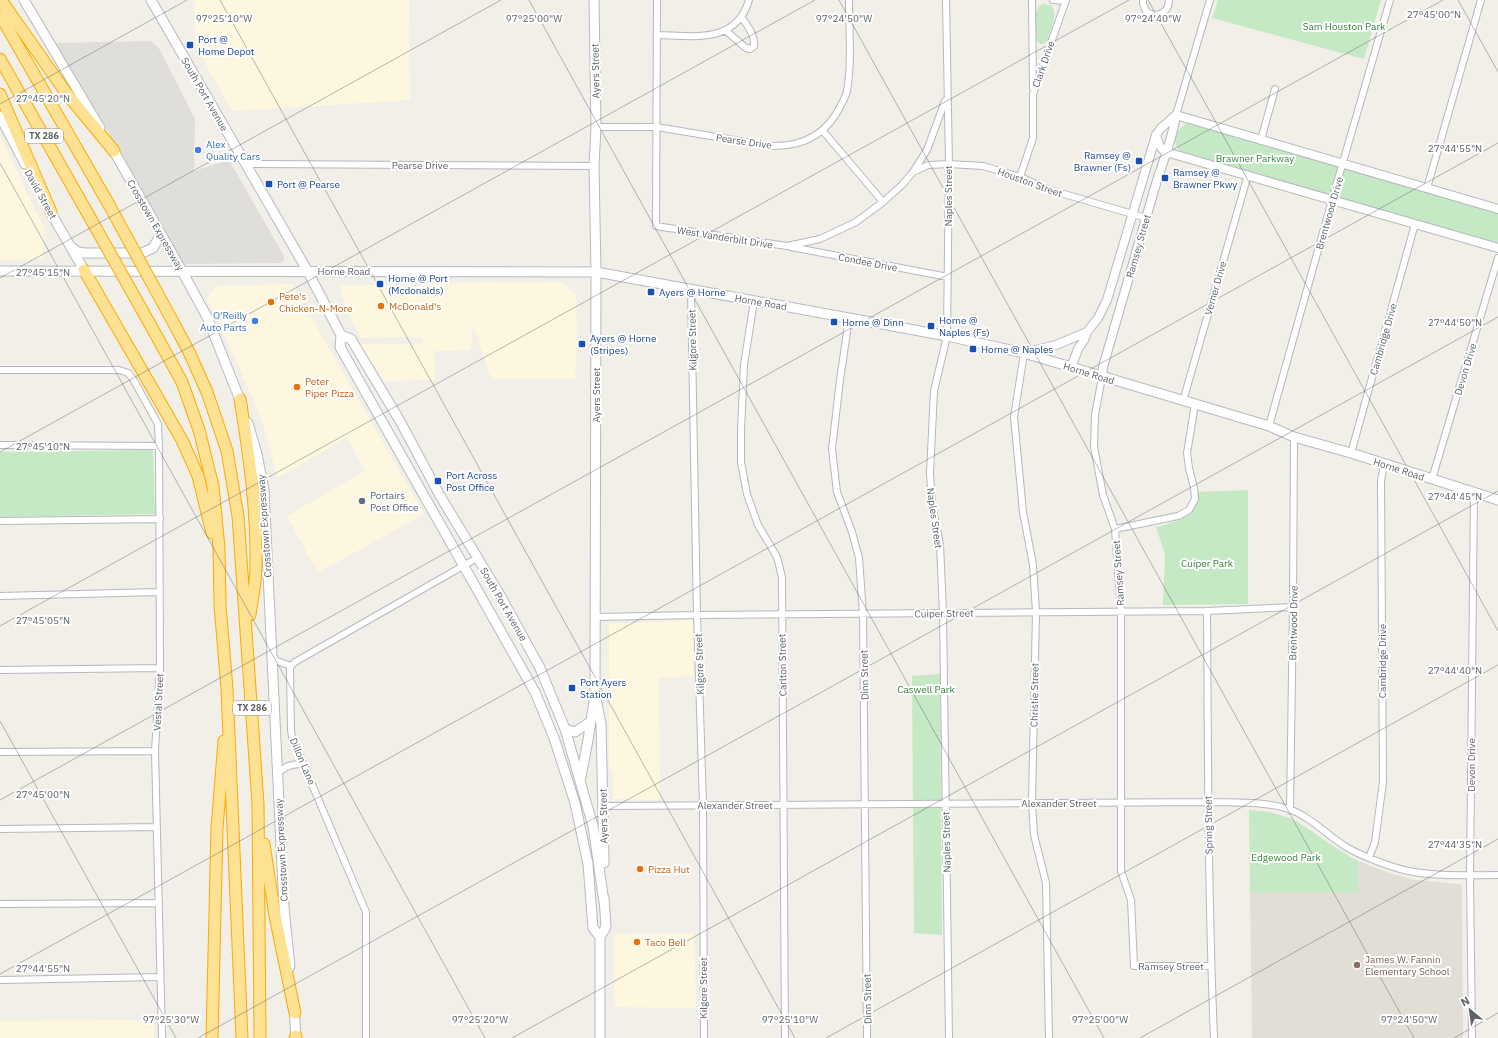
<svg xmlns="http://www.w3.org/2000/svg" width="1498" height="1038" font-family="'IBM Plex Sans',sans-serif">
<rect width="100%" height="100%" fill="#f1efe8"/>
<path fill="#fef7e0" d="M 194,0 L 409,0 L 410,100 L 232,111 L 195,45 Z
M 0,136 L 44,228 L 43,259 L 0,260 Z
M 519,282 L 563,283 L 576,295 L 577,340 L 575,379 L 491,379 L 473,324 L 471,350 L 434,351 L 435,380 L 384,381 L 360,344 L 422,344 L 422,337 L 361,338 L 348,313 L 339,285 L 421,286 L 421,284 Z
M 292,284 L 424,514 L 318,573 L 287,516 L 365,471 L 347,437 L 285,474 L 277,477 L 263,423 L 237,362 L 207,299 L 215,286 Z
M 691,620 L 694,625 L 693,676 L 659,678 L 660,800 L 613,799 L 613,770 L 609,769 L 609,624 Z
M 694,933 L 696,1008 L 614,1007 L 614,934 Z
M 154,1020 L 154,1038 L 0,1038 L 0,1021 Z"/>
<path fill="#e0deda" d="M 150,41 L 158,47 L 161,52 L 195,119 L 194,171 L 229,160 L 284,256 L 284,260 L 281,263 L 185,264 L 183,263 L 107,130 L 95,114 L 77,84 L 64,59 L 54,43 Z"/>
<path fill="#e1ded6" d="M 1358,861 L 1392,874 L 1416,880 L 1459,884 L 1462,886 L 1463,1038 L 1252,1038 L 1250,892 L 1358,892 Z"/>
<path fill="#c5e8c5" d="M 1218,0 L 1381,0 L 1364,59 L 1212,18 Z
M 1043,4 L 1051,5 C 1059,14 1050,30 1047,41 L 1043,44 L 1040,44 L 1035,39 C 1035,28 1031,10 1043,4 Z
M 1185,123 L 1190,123 L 1498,213 L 1498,244 L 1179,151 C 1172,142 1174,130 1185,125 Z
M 153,450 L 155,514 L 0,517 L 0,452 Z
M 1248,490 L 1248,604 L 1163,605 L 1165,554 L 1156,527 C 1179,521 1195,518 1198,492 Z
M 940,674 L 942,935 L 914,933 L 912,676 Z
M 1249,810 C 1266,811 1283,814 1297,822 C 1318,834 1336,850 1358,861 L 1358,892 L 1250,892 Z"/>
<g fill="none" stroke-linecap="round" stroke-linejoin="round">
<defs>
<path id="minor" d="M 657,0 L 656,226 L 787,246 L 820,239 L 856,222 L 883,202 L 902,185 L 913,172 L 927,150 L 945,101
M 946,0 L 949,164 L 947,336 L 934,391 L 930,473 L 932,504 L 940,544 L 943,613 L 949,1038
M 1032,0 L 1033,88
M 1053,0 L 1066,1
M 1143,0 L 1143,4 L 1146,11 C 1156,19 1169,13 1169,0
M 726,31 L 746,48 L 750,49 L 754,46 C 755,35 748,27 742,18
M 658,35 C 695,36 736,44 749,0
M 1176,115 L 1210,0
M 596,127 L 657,127 L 770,146 C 802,147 827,135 841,105 C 843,101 846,96 847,91 C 852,62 849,30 849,0
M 823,131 L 883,202
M 1261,140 L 1275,89
M 246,164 L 594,166
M 913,172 L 928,165 L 949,164 L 983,166 L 1020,177 L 1047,189 L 1146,218
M 1020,177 L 1033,138 L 1033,94 L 1066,0
M 1427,188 L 1481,0
M 791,247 L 948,277
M 691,290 L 697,615 L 703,805 L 704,1038
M 754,301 L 744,365 L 741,430 L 741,462 L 747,494 L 758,525 L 777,557 L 782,577 L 785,1038
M 849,318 L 840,380 L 832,449 L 837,492 L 852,532 L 859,558 L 863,614 L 867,1038
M 1024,353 L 1014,417 L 1023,512 L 1033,565 L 1036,612 L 1032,803 L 1034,835 L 1046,883 L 1049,1038
M 0,370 L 119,370 L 128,373 L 133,379 L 158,424 L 159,446 L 160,668 L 155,751 L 162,1038
M 1102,377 L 1095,415 L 1094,447 L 1103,495 L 1115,529 L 1121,611 L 1121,871 L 1131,900 L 1134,966 L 1211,966
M 1183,401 L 1248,175
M 1269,426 L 1332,200 L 1390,0
M 0,445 L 159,446
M 1351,453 L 1415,224
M 1432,479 L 1498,258
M 0,521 L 160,519
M 1115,529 L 1178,516 L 1189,510 L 1195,499 L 1194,488 L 1189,468 L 1187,453 L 1195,404
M 0,596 L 160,592
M 1207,611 C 1208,753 1208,896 1214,1038
M 596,617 L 697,615 L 1207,611 L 1293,607
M 272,656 L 277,661 L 291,666
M 0,670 L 160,668
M 0,752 L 155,751
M 277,773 L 288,766 L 303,763
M 604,806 L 1208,802 C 1235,803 1264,801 1289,809 C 1311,817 1328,836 1348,848 C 1362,856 1388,866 1404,870 C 1433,877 1468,875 1498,875
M 1290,810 L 1293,607 L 1294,437
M 0,829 L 157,827
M 1369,858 L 1375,842 L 1383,782 L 1381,481 L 1384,464
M 0,904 L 159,903
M 0,980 L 160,977
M 366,1038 L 366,912 L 292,737 L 291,730 L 290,669 L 291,666 L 295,662 L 477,558
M 1472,1038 L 1470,875 L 1474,493"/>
<path id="tertiary" d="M 1176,115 L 1498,209
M 1156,135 C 1158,142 1159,148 1166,152 L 1498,248
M 1024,353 L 1056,345 L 1087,332
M 1071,368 L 1078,349 L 1084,340 L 1087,332 L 1098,318 L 1107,300 L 1156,135 L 1161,128 L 1176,115
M 1102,377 L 1103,367 C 1120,309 1136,251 1153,194 C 1160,168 1172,142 1176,115"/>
<path id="secondary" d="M 24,0 L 100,128
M 151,0 L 307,270 L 341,335 L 340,347 L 535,692 L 554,738 L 575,803 L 588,864 L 593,928 L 600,937
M 0,116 L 25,164
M 111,146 L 182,271 L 207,317 L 242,405
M 48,208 L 84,270
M 71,247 L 78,252 L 85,253 L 142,253 L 153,248 L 161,234
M 0,271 L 596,272 L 849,318 L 947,336 L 1024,353 L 1269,426 L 1294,437 L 1351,453 L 1498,500
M 341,335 L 351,339 L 400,421 L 439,494 L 500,595 L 540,668 L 565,729 L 593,826 L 604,902
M 248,423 L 257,454 L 264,490 L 284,908 L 290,967
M 596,700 L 601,724 L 604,863
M 565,729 L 575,732 L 590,722
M 580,782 L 588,740 L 595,695 L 596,272 L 594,166 L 596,127 L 594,0
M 294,1006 L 296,1038
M 600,1038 L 600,937 L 606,927 L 604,898"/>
<path id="motorway" d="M 1,0 L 67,94 L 114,151
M 0,15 L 108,203
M 0,59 L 88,214
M 0,94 L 51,212
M 84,270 L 182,440 L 198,476 L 212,533
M 172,320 L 189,352 L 207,392 L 227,451 L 238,516 L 258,804 L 260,1038
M 151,326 L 182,382 L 199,430 L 213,486 L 219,548 L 220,605 L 227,689 L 242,1038
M 240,399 C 249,454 257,510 256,566 C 256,583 252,599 250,615
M 264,844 L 275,916 L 295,1013
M 212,1038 L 217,828 L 224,741
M 295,1038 L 296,1036"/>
</defs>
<use href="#minor" stroke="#b5b8bc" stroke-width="8"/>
<use href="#tertiary" stroke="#b5b8bc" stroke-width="10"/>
<use href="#secondary" stroke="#b6babf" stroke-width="11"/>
<use href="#motorway" stroke="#f9ab00" stroke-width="13"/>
<use href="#minor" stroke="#fff" stroke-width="6"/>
<use href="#tertiary" stroke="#fff" stroke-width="8"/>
<use href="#secondary" stroke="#fff" stroke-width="9"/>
<use href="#motorway" stroke="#fde293" stroke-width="11"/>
<defs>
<path id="motorway-bridge" d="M 108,203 L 172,320
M 88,214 L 151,326"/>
</defs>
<use href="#motorway-bridge" stroke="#f9ab00" stroke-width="13" stroke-linecap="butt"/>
<use href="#motorway-bridge" stroke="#fde293" stroke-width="11"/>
</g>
<path fill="none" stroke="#5f6368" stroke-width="1" stroke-opacity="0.45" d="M 220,0 L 795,1038M 529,0 L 1104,1038M 839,0 L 1414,1038M 1148,0 L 1498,631M 1458,0 L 1498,72M 0,104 L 187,0M 0,163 L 485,1038M 0,278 L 501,0M 0,452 L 815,0M 0,626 L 1129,0M 0,721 L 176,1038M 0,800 L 1443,0M 0,974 L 1498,143M 198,1038 L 1498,317M 512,1038 L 1498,491M 826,1038 L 1498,665M 1140,1038 L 1498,839M 1454,1038 L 1498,1013"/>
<g fill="#1a4fb4" stroke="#fff" stroke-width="1.5">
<rect x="186" y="41" width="8" height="8" rx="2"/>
<rect x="1135" y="157" width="8" height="8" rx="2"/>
<rect x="1161" y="174" width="8" height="8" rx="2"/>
<rect x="265" y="180" width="8" height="8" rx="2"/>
<rect x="376" y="280" width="8" height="8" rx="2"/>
<rect x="647" y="288" width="8" height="8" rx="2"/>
<rect x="830" y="318" width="8" height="8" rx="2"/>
<rect x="927" y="322" width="8" height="8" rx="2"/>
<rect x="578" y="340" width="8" height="8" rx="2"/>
<rect x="969" y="345" width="8" height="8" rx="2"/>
<rect x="434" y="477" width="8" height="8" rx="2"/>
<rect x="568" y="684" width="8" height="8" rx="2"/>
</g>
<g fill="#3f7fe0" stroke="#fff" stroke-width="1.5">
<circle cx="198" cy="150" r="4"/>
<circle cx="255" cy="321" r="4"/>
</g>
<g fill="#e8710a" stroke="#fff" stroke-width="1.5">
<circle cx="271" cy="302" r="4"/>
<circle cx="381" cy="306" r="4"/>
<circle cx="297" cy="387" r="4"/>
<circle cx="640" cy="869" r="4"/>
<circle cx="637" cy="942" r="4"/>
</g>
<circle fill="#5c6f8a" stroke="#fff" stroke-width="1.5" cx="362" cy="501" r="4"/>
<circle fill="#8d6e63" stroke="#fff" stroke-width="1.5" cx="1357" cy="965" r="4"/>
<g text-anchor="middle" stroke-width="4" stroke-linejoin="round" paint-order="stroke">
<g fill="#fff" stroke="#8f9295" stroke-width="1">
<rect x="25" y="129" width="38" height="14" rx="3"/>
<rect x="233" y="701" width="38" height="14" rx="3"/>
</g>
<g font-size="9" font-weight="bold" fill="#5f6368">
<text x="44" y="139">TX 286</text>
<text x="252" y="711">TX 286</text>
</g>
<g font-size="10" fill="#348238" stroke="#fff">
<text x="1344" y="30">Sam Houston Park</text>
<text x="1255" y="162">Brawner Parkway</text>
<text x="1207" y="567">Cuiper Park</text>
<text x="926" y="693">Caswell Park</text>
<text x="1286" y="861">Edgewood Park</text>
</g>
<g font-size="10" fill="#164399" stroke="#fff" text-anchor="start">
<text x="198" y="43">Port @<tspan x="198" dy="12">Home Depot</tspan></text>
<text x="1131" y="159" text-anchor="end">Ramsey @<tspan x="1131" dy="12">Brawner (Fs)</tspan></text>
<text x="1173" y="176">Ramsey @<tspan x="1173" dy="12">Brawner Pkwy</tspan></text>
<text x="277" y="188">Port @ Pearse</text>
<text x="388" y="282">Horne @ Port<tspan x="388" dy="12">(Mcdonalds)</tspan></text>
<text x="659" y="296">Ayers @ Horne</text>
<text x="939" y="324">Horne @<tspan x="939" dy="12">Naples (Fs)</tspan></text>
<text x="842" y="326">Horne @ Dinn</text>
<text x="590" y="342">Ayers @ Horne<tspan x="590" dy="12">(Stripes)</tspan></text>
<text x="981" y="353">Horne @ Naples</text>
<text x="446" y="479">Port Across<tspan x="446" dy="12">Post Office</tspan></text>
<text x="580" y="686">Port Ayers<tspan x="580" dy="12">Station</tspan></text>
</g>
<g font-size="10" fill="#5f6368" stroke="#fff">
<text transform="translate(1043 64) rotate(-71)" y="4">Clark Drive</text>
<text transform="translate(595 71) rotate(-91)" y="4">Ayers Street</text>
<text transform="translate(205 94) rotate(60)" y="4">South Port Avenue</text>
<text transform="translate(744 141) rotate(8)" y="4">Pearse Drive</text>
<text x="420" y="169">Pearse Drive</text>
<text transform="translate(1030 182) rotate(20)" y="4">Houston Street</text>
<text transform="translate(41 194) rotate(61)" y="4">David Street</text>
<text transform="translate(948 196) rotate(-90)" y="4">Naples Street</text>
<text transform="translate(1329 213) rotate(-74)" y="4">Brentwood Drive</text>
<text transform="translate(156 225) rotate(60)" y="4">Crosstown Expressway</text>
<text transform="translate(725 237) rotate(9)" y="4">West Vanderbilt Drive</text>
<text transform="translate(1138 246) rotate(-74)" y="4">Ramsey Street</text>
<text transform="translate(868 262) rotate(11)" y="4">Condee Drive</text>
<text x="344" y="275">Horne Road</text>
<text transform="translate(1215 288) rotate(-74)" y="4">Verner Drive</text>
<text transform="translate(761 302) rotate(10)" y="4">Horne Road</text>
<text transform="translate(1383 339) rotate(-74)" y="4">Cambridge Drive</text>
<text transform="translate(692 340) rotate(-91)" y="4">Kilgore Street</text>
<text transform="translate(1465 369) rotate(-73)" y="4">Devon Drive</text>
<text transform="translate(1089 373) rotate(17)" y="4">Horne Road</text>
<text transform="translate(596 395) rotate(-90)" y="4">Ayers Street</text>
<text transform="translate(1399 469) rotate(18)" y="4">Horne Road</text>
<text transform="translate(935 518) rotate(82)" y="4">Naples Street</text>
<text transform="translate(264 526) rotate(-94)" y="4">Crosstown Expressway</text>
<text transform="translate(1118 573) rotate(-94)" y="4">Ramsey Street</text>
<text transform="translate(504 604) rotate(60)" y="4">South Port Avenue</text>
<text transform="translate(944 613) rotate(-1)" y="4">Cuiper Street</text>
<text transform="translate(1293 623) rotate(-89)" y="4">Brentwood Drive</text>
<text transform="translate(1382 661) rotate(-90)" y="4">Cambridge Drive</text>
<text transform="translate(699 664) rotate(-92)" y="4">Kilgore Street</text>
<text transform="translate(782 665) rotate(-91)" y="4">Carlton Street</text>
<text transform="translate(864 675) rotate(-91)" y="4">Dinn Street</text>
<text transform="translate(1034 695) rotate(-89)" y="4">Christie Street</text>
<text transform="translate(158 702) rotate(-87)" y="4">Vestal Street</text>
<text transform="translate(303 761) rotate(67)" y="4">Dillon Lane</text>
<text transform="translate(1471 765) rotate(-90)" y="4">Devon Drive</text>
<text x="1059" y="807">Alexander Street</text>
<text x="735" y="809">Alexander Street</text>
<text transform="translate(603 816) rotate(-91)" y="4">Ayers Street</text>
<text transform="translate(1208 825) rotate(-91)" y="4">Spring Street</text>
<text transform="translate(946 842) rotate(-91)" y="4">Naples Street</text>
<text transform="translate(281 850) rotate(-93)" y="4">Crosstown Expressway</text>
<text x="1171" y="970">Ramsey Street</text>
<text transform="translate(703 988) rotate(-90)" y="4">Kilgore Street</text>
<text transform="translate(867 999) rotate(-91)" y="4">Dinn Street</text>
</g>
<g font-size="10" fill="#366cbe" stroke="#fff" text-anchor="start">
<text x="206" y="148">Alex<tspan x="206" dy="12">Quality Cars</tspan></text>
<text x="247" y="319" text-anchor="end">O'Reilly<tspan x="247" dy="12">Auto Parts</tspan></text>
</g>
<g font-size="10" fill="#c56008" stroke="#fff" text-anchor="start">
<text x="279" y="300">Pete's<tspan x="279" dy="12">Chicken-N-More</tspan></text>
<text x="389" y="310">McDonald's</text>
<text x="305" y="385">Peter<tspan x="305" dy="12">Piper Pizza</tspan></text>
<text x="648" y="873">Pizza Hut</text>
<text x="645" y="946">Taco Bell</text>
</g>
<g font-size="10" fill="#4e5e75" stroke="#fff" text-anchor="start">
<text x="370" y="499">Portairs<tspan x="370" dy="12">Post Office</tspan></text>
</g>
<g font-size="10" fill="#785e54" stroke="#fff" text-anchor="start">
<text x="1365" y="963">James W. Fannin<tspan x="1365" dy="12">Elementary School</tspan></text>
</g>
</g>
<g font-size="10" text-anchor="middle" fill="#5f6368" stroke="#fff" stroke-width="4" stroke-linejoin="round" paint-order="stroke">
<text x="1434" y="18">27°45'00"N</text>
<text x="224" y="22">97°25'10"W</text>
<text x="534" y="22">97°25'00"W</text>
<text x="844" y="22">97°24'50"W</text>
<text x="1153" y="22">97°24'40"W</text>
<text x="43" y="102">27°45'20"N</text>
<text x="1455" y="152">27°44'55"N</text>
<text x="43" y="276">27°45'15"N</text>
<text x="1455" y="326">27°44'50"N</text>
<text x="43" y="450">27°45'10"N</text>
<text x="1455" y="500">27°44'45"N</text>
<text x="43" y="624">27°45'05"N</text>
<text x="1455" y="674">27°44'40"N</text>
<text x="43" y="798">27°45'00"N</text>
<text x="1455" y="848">27°44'35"N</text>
<text x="43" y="972">27°44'55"N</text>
<text x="171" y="1023">97°25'30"W</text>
<text x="480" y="1023">97°25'20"W</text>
<text x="790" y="1023">97°25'10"W</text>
<text x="1100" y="1023">97°25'00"W</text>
<text x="1409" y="1023">97°24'50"W</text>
</g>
<g transform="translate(1470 1010) rotate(331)" stroke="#ffffff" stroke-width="3" paint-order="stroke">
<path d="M0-3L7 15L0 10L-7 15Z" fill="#5f6368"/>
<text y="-6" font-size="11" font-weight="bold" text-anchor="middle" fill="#5f6368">N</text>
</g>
</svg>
